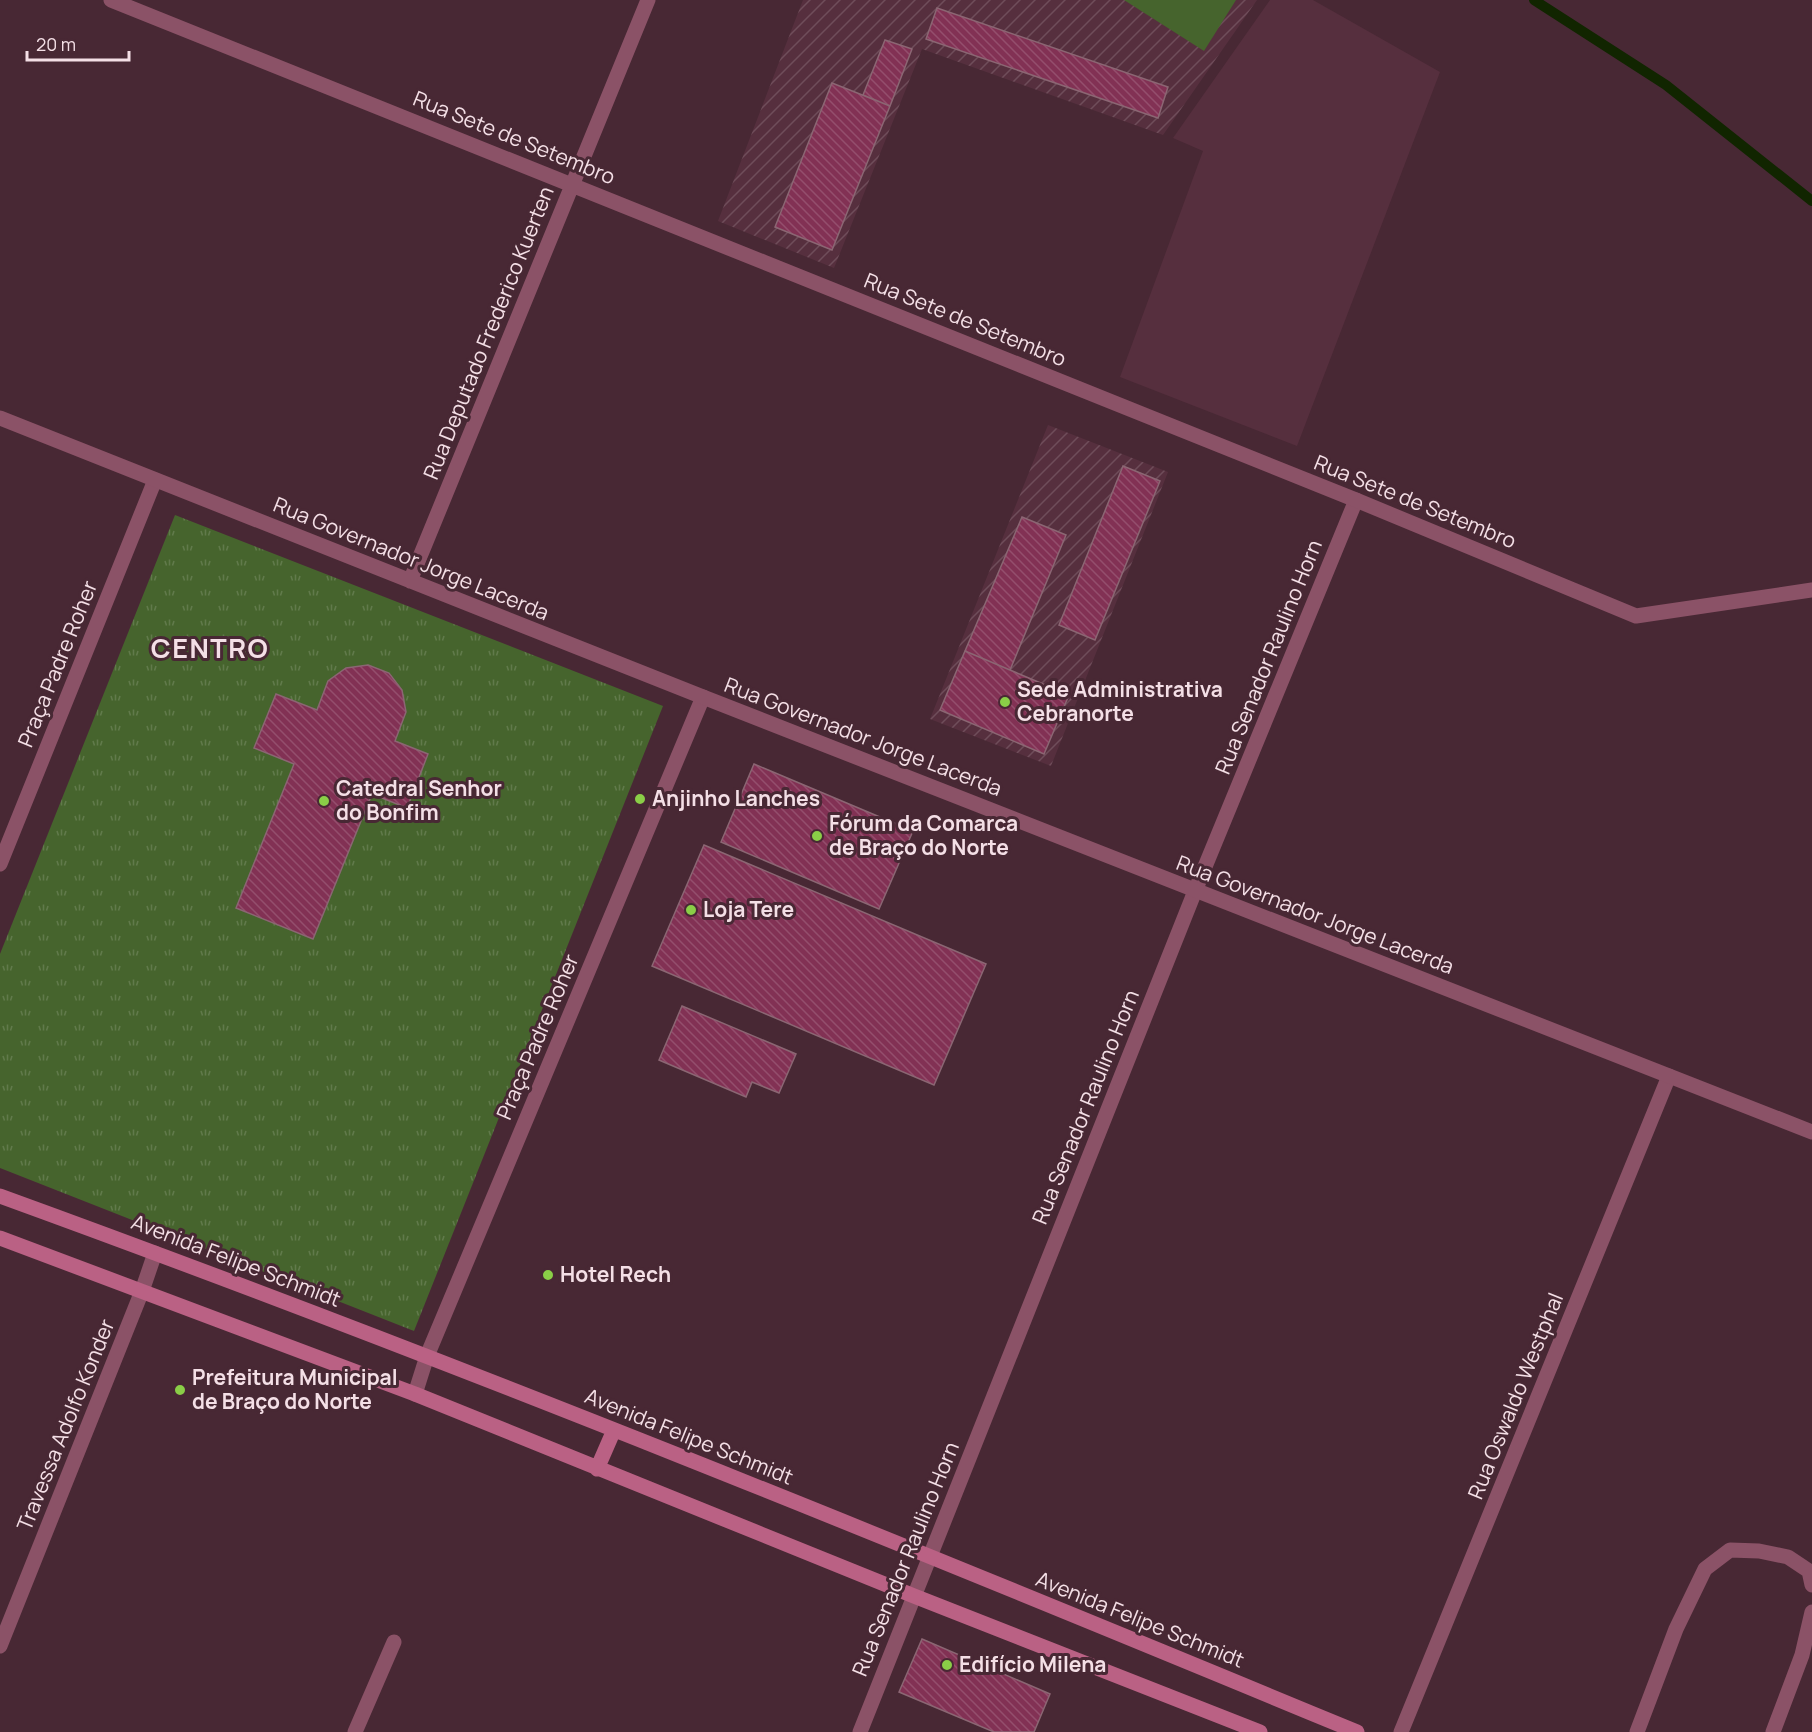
<svg xmlns="http://www.w3.org/2000/svg" width="1812" height="1732" font-family="Manrope,sans-serif">
<defs>
<pattern id="industrial-furrows" width="10" height="10" patternUnits="userSpaceOnUse" patternTransform="scale(1.5)"><rect width="10" height="10" fill="#562f3e"/><path d="M-1 1l2-2M0 10L10 0M9 11l2-2" fill="none" stroke="#6f4d5a"/></pattern>
<pattern id="grass-tufts" width="24" height="20" patternUnits="userSpaceOnUse" patternTransform="scale(1.5)"><rect width="24" height="20" fill="#46642d"/><path d="M3 7l-1-3M5 7V3M7 7l1-3M15 17l-1-3M17 17v-4M19 17l1-3" fill="none" stroke="#617a4b"/></pattern>
<pattern id="building-back-hatch" width="6" height="6" patternUnits="userSpaceOnUse" patternTransform="scale(1.5)"><rect width="6" height="6" fill="#823154"/><path d="M-1 5l2 2M0 0l6 6M5-1l2 2" fill="none" stroke="#944e6d"/></pattern>
</defs>
<rect width="100%" height="100%" fill="#482834"/>
<path fill="#562f3e" d="M 1270,0 L 1313,0 L 1440,72 L 1297,446 L 1120,377 L 1203,151 L 1173,138 Z"/>
<path fill="url(#industrial-furrows)" d="M 803,0 L 1257,0 L 1163,135 L 922,49 L 834,268 L 718,221 Z
M 1048,425 L 1168,472 L 1051,766 L 930,719 Z"/>
<path fill="url(#grass-tufts)" d="M 175,515 L 663,706 L 414,1331 L 0,1168 L 0,954 Z"/>
<path fill="#46642d" d="M 1124,0 L 1236,0 L 1204,51 Z"/>
<g fill="none" stroke-linecap="round" stroke-linejoin="round">
<path stroke="#112500" stroke-width="10" d="M 1534,0 L 1666,85 L 1812,201"/>
</g>
<path fill="url(#building-back-hatch)" stroke="#8b6673" stroke-width="1.5" d="M 937,8 L 1168,87 L 1158,118 L 926,39 Z
M 885,40 L 912,49 L 890,106 L 863,95 Z
M 832,83 L 890,106 L 832,250 L 775,227 Z
M 1123,466 L 1160,481 L 1095,640 L 1059,625 Z
M 1022,517 L 1066,535 L 1010,670 L 965,651 Z
M 965,651 L 1069,695 L 1044,754 L 940,710 Z
M 368,665 L 389,673 L 402,690 L 406,712 L 395,741 L 428,754 L 407,808 L 372,794 L 313,939 L 236,908 L 294,764 L 254,748 L 276,694 L 317,710 L 328,681 L 346,668 Z
M 754,764 L 913,831 L 879,909 L 721,842 Z
M 704,845 L 986,964 L 934,1085 L 652,966 Z
M 682,1006 L 796,1054 L 779,1093 L 752,1082 L 746,1097 L 659,1060 Z
M 922,1639 L 1050,1694 L 1034,1732 L 994,1732 L 899,1692 Z"/>
<g fill="none" stroke-linecap="round" stroke-linejoin="round">
<path stroke="#8b5267" stroke-width="15" d="M 355,1732 L 394,1642
M 1637,1732 L 1676,1629 L 1705,1569 L 1730,1550 L 1759,1551 L 1788,1557 L 1809,1571 L 1812,1585
M 1773,1732 L 1802,1655 L 1812,1612"/>
<path stroke="#8b5267" stroke-width="15" d="M 0,864 L 155,480
M 415,1394 L 427,1356 L 703,697
M 0,1646 L 142,1291 L 155,1253
M 860,1732 L 1195,891 L 1356,500
M 1401,1732 L 1669,1076"/>
<path stroke="#8b5267" stroke-width="15" d="M 111,0 L 1356,500 L 1636,616 L 1812,590
M 0,418 L 703,697 L 1812,1132
M 410,581 L 648,0"/>
<path stroke="#ba6184" stroke-width="15" d="M 0,1196 C 457,1362 908,1546 1357,1732
M 0,1238 L 415,1394 L 914,1596 L 1260,1732
M 597,1469 L 614,1430"/>
</g>
<g fill="#8ace47" stroke="#482834" stroke-width="2">
<circle cx="1005" cy="702" r="6"/>
<circle cx="640" cy="799" r="6"/>
<circle cx="324" cy="801" r="6"/>
<circle cx="817" cy="836" r="6"/>
<circle cx="691" cy="910" r="6"/>
<circle cx="548" cy="1275" r="6"/>
<circle cx="180" cy="1390" r="6"/>
<circle cx="947" cy="1665" r="6"/>
</g>
<g text-anchor="middle" stroke-width="6" stroke-linejoin="round" paint-order="stroke">
<g font-size="21" fill="#f4dfe6" stroke="#482834">
<text transform="translate(514 138) rotate(22)" y="7">Rua Sete de Setembro</text>
<text transform="translate(965 320) rotate(22)" y="7">Rua Sete de Setembro</text>
<text transform="translate(489 333) rotate(-68)" y="7">Rua Deputado Frederico Kuerten</text>
<text transform="translate(1415 502) rotate(22)" y="7">Rua Sete de Setembro</text>
<text transform="translate(411 559) rotate(22)" y="7">Rua Governador Jorge Lacerda</text>
<text transform="translate(1269 657) rotate(-68)" y="7">Rua Senador Raulino Horn</text>
<text transform="translate(58 664) rotate(-68)" y="7">Praça Padre Roher</text>
<text transform="translate(863 737) rotate(21)" y="7">Rua Governador Jorge Lacerda</text>
<text transform="translate(1315 915) rotate(21)" y="7">Rua Governador Jorge Lacerda</text>
<text transform="translate(538 1037) rotate(-67)" y="7">Praça Padre Roher</text>
<text transform="translate(1086 1107) rotate(-68)" y="7">Rua Senador Raulino Horn</text>
<text transform="translate(236 1261) rotate(21)" y="7">Avenida Felipe Schmidt</text>
<text transform="translate(1516 1396) rotate(-68)" y="7">Rua Oswaldo Westphal</text>
<text transform="translate(66 1425) rotate(-68)" y="7">Travessa Adolfo Konder</text>
<text transform="translate(689 1437) rotate(22)" y="7">Avenida Felipe Schmidt</text>
<text transform="translate(906 1559) rotate(-68)" y="7">Rua Senador Raulino Horn</text>
<text transform="translate(1140 1620) rotate(22)" y="7">Avenida Felipe Schmidt</text>
</g>
<g font-size="21" font-weight="bold" fill="#f4dfe6" stroke="#482834" text-anchor="start">
<text x="1017" y="697">Sede Administrativa<tspan x="1017" dy="24">Cebranorte</tspan></text>
<text x="336" y="796">Catedral Senhor<tspan x="336" dy="24">do Bonfim</tspan></text>
<text x="652" y="806">Anjinho Lanches</text>
<text x="829" y="831">Fórum da Comarca<tspan x="829" dy="24">de Braço do Norte</tspan></text>
<text x="703" y="917">Loja Tere</text>
<text x="560" y="1282">Hotel Rech</text>
<text x="192" y="1385">Prefeitura Municipal<tspan x="192" dy="24">de Braço do Norte</tspan></text>
<text x="959" y="1672">Edifício Milena</text>
</g>
<g font-size="27" font-weight="bold" letter-spacing="1.5" fill="#f4dfe6" stroke="#482834">
<text x="210" y="658">CENTRO</text>
</g>
</g>
<path d="M27 51v9h102v-9" fill="none" stroke="#f4dfe6" stroke-width="3"/>
<text x="36" y="51" font-size="18" fill="#f4dfe6" stroke="#482834" stroke-width="4.5" paint-order="stroke">20 m</text>
</svg>
